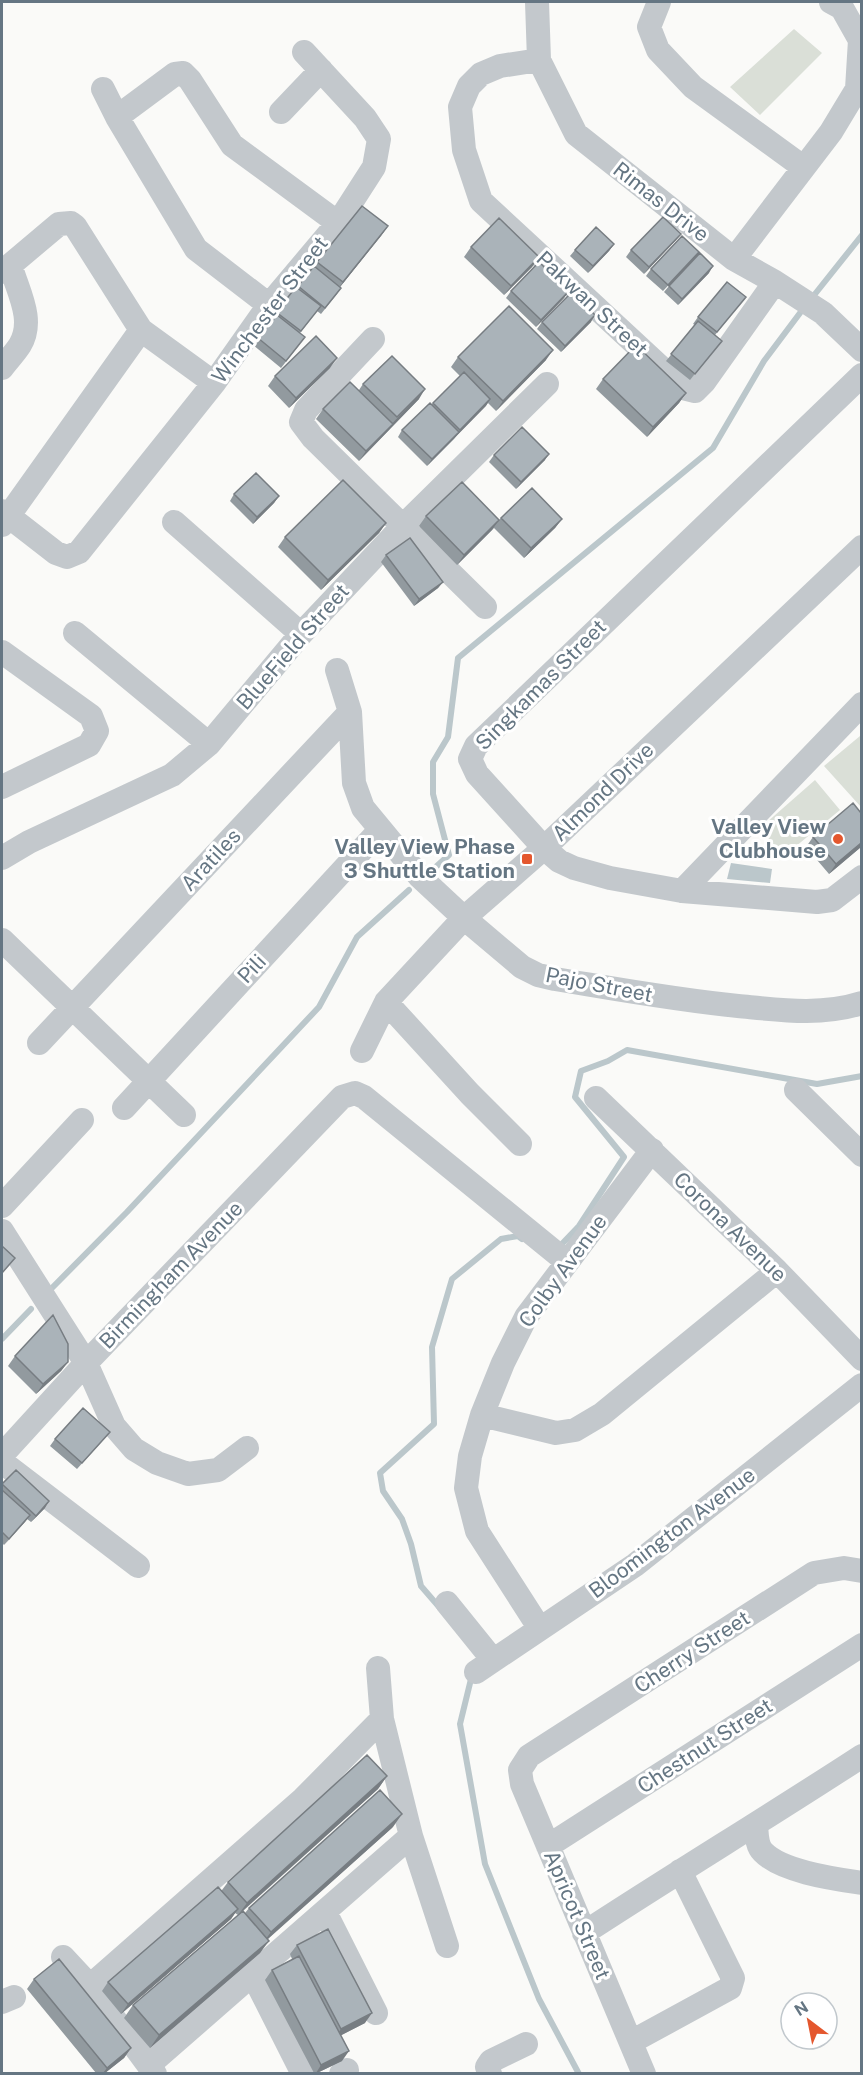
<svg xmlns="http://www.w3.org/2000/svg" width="863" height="2075" font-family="'Public Sans',sans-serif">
<rect width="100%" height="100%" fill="#fafaf8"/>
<path fill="#dadfd7" d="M 794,29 L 822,53 L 760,115 L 730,87 Z
M 860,736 L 862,737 L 861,807 L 824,766 Z
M 815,780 L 840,810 L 784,856 L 759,829 Z"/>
<path fill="#bbc7cb" d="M 731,863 L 772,869 L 770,883 L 727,879 Z"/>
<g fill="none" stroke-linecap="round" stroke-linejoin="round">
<path stroke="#bbc7cb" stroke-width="6" d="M 815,294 L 862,235
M 429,873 L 449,855 L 433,794 L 433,762 L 448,737 L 458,658 L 713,448 L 764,361 L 800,313
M 558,1248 L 579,1226 L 624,1157 L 575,1097 L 581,1071 L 608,1061 L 627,1050 L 817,1084 L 862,1076
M 48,1292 L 127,1212 L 319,1007 L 357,937 L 409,890
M 2,1339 L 31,1309
M 440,1608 L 421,1586 L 411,1544 L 402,1519 L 383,1491 L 380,1473 L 434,1424 L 432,1347 L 452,1279 L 501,1239 L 518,1236 L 522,1239
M 472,1675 L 460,1724 L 485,1864 L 539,1999 L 579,2074"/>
<path stroke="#c3c8cc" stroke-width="24" d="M 537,2 L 539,60 L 576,134 L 734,259 L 775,282 L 823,313 L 862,350
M 659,2 L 649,27 L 658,50 L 693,87 L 803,167
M 539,60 L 500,66 L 481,74 L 469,86 L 460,107 L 464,150 L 481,201 L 683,388 L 695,391 L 704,382 L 775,282
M 103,89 L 117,117 L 196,249 L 269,305
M 281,112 L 321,70
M 117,117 L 175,74 L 183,73 L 190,80 L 232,145 L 338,223
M 734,259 L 831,132 L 857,89 L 860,40 L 842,8 L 831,2
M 2,272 L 59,224 L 71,223 L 75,226 L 141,330 L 214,383
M 373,339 L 306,410 L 301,422 L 313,438 L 485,607
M 2,368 C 7,361 15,353 20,345 C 35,320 18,292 11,267
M 862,375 L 476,746 L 470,759 L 477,774 L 544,848 L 559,861 L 574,868 L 610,878 L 682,891 L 817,902 L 832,900 L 862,877
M 2,511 L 56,553 L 67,557 L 79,552 L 214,383 L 269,305 L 338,223 L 374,167 L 379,139 L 365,118 L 304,52
M 174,522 L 301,634
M 2,525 L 141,330
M 75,633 L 209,744
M 2,652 L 91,716 L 97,731 L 89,745 L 2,787
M 337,670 L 350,712 L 354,783 L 363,808 L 420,877 L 464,918 L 522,967 L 538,975 L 555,979 C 616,989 676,1000 738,1006 C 780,1010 821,1016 862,1003
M 2,858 L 29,842 L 172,775 L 209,744 L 301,634 L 403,526 L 547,384
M 682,891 L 862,704
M 2,940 L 184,1115
M 386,1002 L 470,1094 L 520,1144
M 39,1043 L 350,712
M 362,1051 L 386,1002 L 464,918 L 544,848 L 862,547
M 796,1090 L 862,1155
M 596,1098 L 777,1271 L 862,1359
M 124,1108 L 380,830
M 2,1206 L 82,1120
M 2,1231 L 86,1363 L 114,1426 L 134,1449 L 157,1463 L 188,1474 L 218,1470 L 247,1448
M 482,1415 L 556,1433 L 575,1430 L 602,1414 L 777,1271
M 2,1455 L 86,1363 L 342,1097 L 355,1093 L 364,1097 L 567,1262
M 2,1462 L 138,1566
M 447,1603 L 493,1660
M 540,1629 L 477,1531 L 466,1488 L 470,1456 L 482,1415 L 503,1363 L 526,1317 L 652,1150
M 378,1668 L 382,1719 L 411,1836 L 447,1946
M 476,1672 L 635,1565 L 862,1385
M 756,1825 C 757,1834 756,1845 763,1852 C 782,1872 836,1879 862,1883
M 548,1846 L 862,1645
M 325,1912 L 376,2013
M 584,1933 C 676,1873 770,1816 862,1756
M 63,1957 L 90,1986 L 155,2074
M 253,1975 L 303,2074
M 90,1986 L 303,1799 L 382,1719
M 2,2002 L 14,1997
M 631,2042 L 730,1988 L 733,1978 L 680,1871
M 150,2064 L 411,1836
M 341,2074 L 347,2070
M 490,2074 L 487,2067 L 491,2061 L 526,2044
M 644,2074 L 522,1784 L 520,1770 L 529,1756 L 814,1573 L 844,1568 L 862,1571"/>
</g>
<path fill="#929a9f" d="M 388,226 L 340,287 L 337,294 L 321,314 L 317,311 L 300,333 L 300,344 L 281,368 L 253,345 L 273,319 L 272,319 L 276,312 L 317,262 Z
M 676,240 L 644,274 L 626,257 L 631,250 Z
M 614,244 L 609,251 L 588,273 L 570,256 L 575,250 Z
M 471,247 L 539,257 L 532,267 L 504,295 L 464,257 Z
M 699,252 L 694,258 L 663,291 L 646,276 L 651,269 Z
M 709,273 L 678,305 L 664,292 L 669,286 Z
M 511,291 L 569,291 L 564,298 L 536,327 L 506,298 Z
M 746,297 L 715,335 L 722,341 L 690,380 L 666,361 L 695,325 L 693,324 L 698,317 Z
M 542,322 L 591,322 L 561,352 L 537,329 Z
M 458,357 L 546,360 L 496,411 L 488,403 L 458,434 L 454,439 L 427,466 L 398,437 L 402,430 L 431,405 L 460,376 L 451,367 Z
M 330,368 L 289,408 L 268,386 L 275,376 Z
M 603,379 L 686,393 L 679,403 L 647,437 L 596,389 Z
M 363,384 L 419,399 L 359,461 L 316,419 L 323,409 L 359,390 Z
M 494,455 L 545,460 L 516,489 L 489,462 Z
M 234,494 L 279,496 L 274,503 L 253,524 L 230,501 Z
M 426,516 L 499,520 L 501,518 L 562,519 L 555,528 L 524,558 L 494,528 L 457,565 L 419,526 Z
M 386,523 L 379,533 L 321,590 L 278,547 L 285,537 Z
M 386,555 L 443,582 L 438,588 L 414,606 L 381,562 Z
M 813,837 L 861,847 L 829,874 L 806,847 Z
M 15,1356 L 68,1362 L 61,1371 L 36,1394 L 8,1366 Z
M 110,1432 L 105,1438 L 77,1469 L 50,1446 L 55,1439 Z
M 16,1470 L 45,1508 L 31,1522 L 27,1519 L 4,1545 L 2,1543 L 2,1485 Z
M 387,1776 L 378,1789 L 243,1911 L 245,1913 L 249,1908 L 393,1827 L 268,1939 L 260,1953 L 150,2048 L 124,2018 L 133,2005 L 238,1915 L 235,1913 L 231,1919 L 121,2014 L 102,1991 L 108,1982 L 222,1890 L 228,1882 Z
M 297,1945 L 365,2023 L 341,2035 L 342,2061 L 317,2073 L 314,2073 L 265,1980 L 272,1970 L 292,1959 L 290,1954 Z
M 34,1979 L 131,2048 L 124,2058 L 105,2073 L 96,2073 L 27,1989 Z"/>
<path fill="#777d82" d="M 388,226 L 381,236 L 336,292 L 343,282 Z
M 681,234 L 676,240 L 644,274 L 649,267 Z
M 614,244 L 609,251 L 588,273 L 593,266 Z
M 539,257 L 532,267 L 504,295 L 511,286 Z
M 713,266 L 709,273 L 678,305 L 682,299 Z
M 569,291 L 564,298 L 536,327 L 541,320 Z
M 595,315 L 591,322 L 561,352 L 565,346 Z
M 553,350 L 546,360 L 496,411 L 503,401 Z
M 337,358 L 330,368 L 289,408 L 296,398 Z
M 425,389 L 419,399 L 359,461 L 366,451 Z
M 686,393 L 679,403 L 647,437 L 653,427 Z
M 490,399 L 486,406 L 427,466 L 432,459 Z
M 549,454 L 545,460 L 516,489 L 521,482 Z
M 279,496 L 274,503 L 253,524 L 257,517 Z
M 562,519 L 555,528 L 524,558 L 531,548 Z
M 499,520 L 492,530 L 457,565 L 464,555 Z
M 386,523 L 379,533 L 321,590 L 328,580 Z
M 443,582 L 438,588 L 414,606 L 419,599 Z
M 861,843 L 861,847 L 829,874 L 836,864 Z
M 68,1362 L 61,1371 L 36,1394 L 43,1384 Z
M 49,1501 L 45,1508 L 31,1522 L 36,1516 Z
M 30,1515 L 25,1522 L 4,1545 L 9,1539 Z
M 387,1776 L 378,1789 L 238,1915 L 247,1903 Z
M 402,1814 L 393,1827 L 262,1944 L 271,1932 Z
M 238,1909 L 231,1919 L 121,2014 L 128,2004 Z
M 269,1941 L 260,1953 L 150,2048 L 159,2035 Z
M 372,2013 L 365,2023 L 334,2039 L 341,2029 Z
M 131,2048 L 124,2058 L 105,2073 L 103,2073 L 107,2068 Z
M 349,2051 L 342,2061 L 317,2073 L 316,2073 L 321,2065 Z"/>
<path fill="#aab3b9" stroke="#777d82" stroke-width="1.5" d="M 362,206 L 388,226 L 343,282 L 317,262 Z
M 663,217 L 681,234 L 649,267 L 631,250 Z
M 499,218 L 539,257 L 511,286 L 471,247 Z
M 596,227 L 614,244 L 593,266 L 575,250 Z
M 682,236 L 699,252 L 668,285 L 651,269 Z
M 700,253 L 713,266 L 682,299 L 669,286 Z
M 539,262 L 569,291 L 541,320 L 511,291 Z
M 314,266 L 341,288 L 325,308 L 298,286 Z
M 727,282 L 746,297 L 717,332 L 698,317 Z
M 296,287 L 321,306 L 301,331 L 276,312 Z
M 572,292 L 595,315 L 565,346 L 542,322 Z
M 509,306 L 553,350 L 503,401 L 458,357 Z
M 277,315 L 305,337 L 286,361 L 258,338 Z
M 698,321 L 722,341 L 695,374 L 671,354 Z
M 316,336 L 337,358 L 296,398 L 275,376 Z
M 636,345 L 686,393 L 653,427 L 603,379 Z
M 392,356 L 425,389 L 397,417 L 363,384 Z
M 464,372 L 490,399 L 460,430 L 433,403 Z
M 350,382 L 393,424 L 366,451 L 323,409 Z
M 430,403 L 459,432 L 432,459 L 402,430 Z
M 522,427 L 549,454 L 521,482 L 494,455 Z
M 256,473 L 279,496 L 257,517 L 234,494 Z
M 343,480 L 386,523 L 328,580 L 285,537 Z
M 462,482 L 499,520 L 464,555 L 426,516 Z
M 532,488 L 562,519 L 531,548 L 501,518 Z
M 410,538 L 443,582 L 419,599 L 386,555 Z
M 853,803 L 861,813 L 861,843 L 836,864 L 813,837 Z
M 2,1246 L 15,1258 L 2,1273 Z
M 53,1315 L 68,1344 L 68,1362 L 43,1384 L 15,1356 Z
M 83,1408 L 110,1432 L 82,1463 L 55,1439 Z
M 16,1470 L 49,1501 L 36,1516 L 2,1484 Z
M 2,1490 L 30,1515 L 9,1539 L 2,1532 Z
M 367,1755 L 387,1776 L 247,1903 L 228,1882 Z
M 380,1790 L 402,1814 L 271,1932 L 249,1908 Z
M 218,1887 L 238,1909 L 128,2004 L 108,1982 Z
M 243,1911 L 269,1941 L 159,2035 L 133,2005 Z
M 328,1929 L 372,2013 L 341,2029 L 297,1945 Z
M 299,1956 L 349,2051 L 321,2065 L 272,1970 Z
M 59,1959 L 131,2048 L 107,2068 L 34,1979 Z"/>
<g fill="#e4572e" stroke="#fff" stroke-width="2">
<circle cx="838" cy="839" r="6"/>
<rect x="521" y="853" width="12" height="12" rx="3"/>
</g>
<g text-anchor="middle" stroke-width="6" stroke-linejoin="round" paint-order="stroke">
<g font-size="21" fill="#657683" stroke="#fff">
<text transform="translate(661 202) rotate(38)" y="7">Rimas Drive</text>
<text transform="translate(592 304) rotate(43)" y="7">Pakwan Street</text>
<text transform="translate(270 310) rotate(-53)" y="7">Winchester Street</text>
<text transform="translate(293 647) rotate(-49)" y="7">BlueField Street</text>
<text transform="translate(541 685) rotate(-45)" y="7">Singkamas Street</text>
<text transform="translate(603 792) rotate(-44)" y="7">Almond Drive</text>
<text transform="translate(211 860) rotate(-47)" y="7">Aratiles</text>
<text transform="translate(252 969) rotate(-47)" y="7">Pili</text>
<text transform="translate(599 985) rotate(11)" y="7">Pajo Street</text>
<text transform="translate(730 1227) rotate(44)" y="7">Corona Avenue</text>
<text transform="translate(563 1271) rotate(-54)" y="7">Colby Avenue</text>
<text transform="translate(171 1275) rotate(-46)" y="7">Birmingham Avenue</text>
<text transform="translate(672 1533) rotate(-37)" y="7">Bloomington Avenue</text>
<text transform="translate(692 1652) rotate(-33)" y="7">Cherry Street</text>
<text transform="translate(705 1746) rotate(-33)" y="7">Chestnut Street</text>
<text transform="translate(577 1915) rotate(67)" y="7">Apricot Street</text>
</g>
<g font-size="21" font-weight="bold" fill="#657683" stroke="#fff" text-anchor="end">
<text x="826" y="834">Valley View<tspan x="826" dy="24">Clubhouse</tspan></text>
<text x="515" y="854">Valley View Phase<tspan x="515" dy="24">3 Shuttle Station</tspan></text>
</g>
</g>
<rect width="863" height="2075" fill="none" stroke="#657683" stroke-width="6"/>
<g transform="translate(809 2021) rotate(328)"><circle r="28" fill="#ffffff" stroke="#c1c8cd" stroke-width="1.5"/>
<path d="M0-4.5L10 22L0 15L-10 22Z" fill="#e4572e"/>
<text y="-9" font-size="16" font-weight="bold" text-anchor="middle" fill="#657683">N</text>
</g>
</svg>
